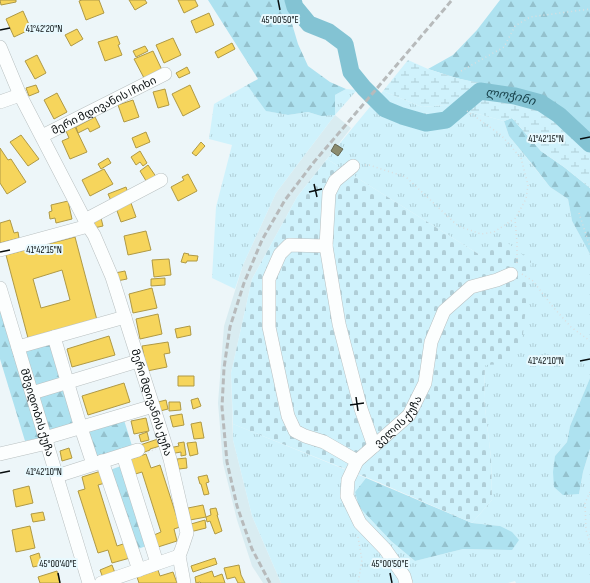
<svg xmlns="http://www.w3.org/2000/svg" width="590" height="583" font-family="'Sofia Sans Condensed','Noto Sans Georgian',sans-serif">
<defs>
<pattern id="grass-tufts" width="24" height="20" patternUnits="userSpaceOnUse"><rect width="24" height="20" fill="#cff2fc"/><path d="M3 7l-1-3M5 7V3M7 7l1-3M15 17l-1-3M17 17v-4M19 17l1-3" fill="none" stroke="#b0ced7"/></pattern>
<pattern id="forest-firs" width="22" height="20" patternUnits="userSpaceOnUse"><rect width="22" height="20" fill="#aee2f0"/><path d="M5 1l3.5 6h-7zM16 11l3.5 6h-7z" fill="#94c1cd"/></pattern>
<pattern id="wetland-marsh" width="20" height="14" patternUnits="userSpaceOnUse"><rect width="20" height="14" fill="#cff2fc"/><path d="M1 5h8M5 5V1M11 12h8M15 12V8" fill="none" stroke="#b0ced7"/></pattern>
<pattern id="cemetery-stones" width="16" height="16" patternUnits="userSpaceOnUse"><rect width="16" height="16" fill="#cff2fc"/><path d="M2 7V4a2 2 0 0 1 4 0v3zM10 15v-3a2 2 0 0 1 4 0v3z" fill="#b0ced7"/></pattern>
</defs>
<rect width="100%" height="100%" fill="#edf6f9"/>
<path fill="#d9ecf1" d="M 335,115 L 351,128 L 297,197 L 252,279 L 231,373 L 233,440 L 252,516 L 281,583 L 263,583 L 252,566 L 237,520 L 223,463 L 218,403 L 224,326 L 243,265 L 276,193 Z"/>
<path fill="url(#grass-tufts)" d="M 247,85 L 267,111 L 288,115 L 308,112 L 321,116 L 335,95 L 346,89 L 357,90 L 335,115 L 276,193 L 243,265 L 235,289 L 212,278 L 216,207 L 232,145 L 209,139 L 214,104 Z
M 383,91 L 422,107 L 445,105 L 504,121 L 509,136 L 550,187 L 568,199 L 572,221 L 590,254 L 590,378 L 570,426 L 567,442 L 555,456 L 579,494 L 583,472 L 590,449 L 590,583 L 516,583 L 515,581 L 508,583 L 281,583 L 252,516 L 233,440 L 233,424 L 366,478 L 355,492 L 359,507 L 391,541 L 415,561 L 463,549 L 512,550 L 500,526 L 472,523 L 492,500 L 491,458 L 484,399 L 485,364 L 480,255 L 327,159 Z"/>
<path fill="url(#forest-firs)" d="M 208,0 L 285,0 L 298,44 L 308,66 L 330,82 L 346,89 L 335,95 L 335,115 L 321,116 L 308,112 L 288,115 L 266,111 L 247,85 L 258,79 Z
M 500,0 L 590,0 L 590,134 L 565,117 L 544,99 L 456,78 L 428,69 L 453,55 L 477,30 Z
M 512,118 L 541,151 L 564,167 L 590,188 L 590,254 L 572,221 L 568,199 L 550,187 L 532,164 L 509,136 L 504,121 Z
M 0,304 L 40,438 L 25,441 L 0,359 Z
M 50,344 L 74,426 L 49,433 L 23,348 Z
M 590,378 L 590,449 L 583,472 L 579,494 L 563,495 L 554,487 L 553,472 L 555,456 L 567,442 L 570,426 Z
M 124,420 L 133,449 L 95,458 L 87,433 L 89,430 Z
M 121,466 L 149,545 L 135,550 L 107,471 Z
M 366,478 L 472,523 L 500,526 L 512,532 L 519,540 L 512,550 L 463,549 L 415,561 L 391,541 L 359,507 L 355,492 Z"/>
<path fill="url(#wetland-marsh)" d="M 408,60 L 428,69 L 456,78 L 513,90 L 544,99 L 565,117 L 590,134 L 590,188 L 564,167 L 541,151 L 512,118 L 504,121 L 445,105 L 422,107 L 383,91 Z"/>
<path fill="url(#cemetery-stones)" d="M 327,159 L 480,255 L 500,237 L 531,261 L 522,343 L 505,364 L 485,365 L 484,399 L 491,458 L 492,500 L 472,523 L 378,482 L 233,424 L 231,373 L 252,279 L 297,197 Z"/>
<path fill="#f6d55c" stroke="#af9945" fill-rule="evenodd" d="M 0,0 L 16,0 L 16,2 L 1,5 Z
M 82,0 L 99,0 L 104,13 L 86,20 L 79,1 Z
M 129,0 L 145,0 L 147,3 L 135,10 Z
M 178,0 L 195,0 L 198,6 L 184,13 Z
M 23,11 L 31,29 L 14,37 L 6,19 Z
M 209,13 L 214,25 L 196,33 L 191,21 Z
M 77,29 L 83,39 L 71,46 L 65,35 Z
M 117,36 L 120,44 L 118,45 L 122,55 L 105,61 L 98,42 Z
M 173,38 L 181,55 L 164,63 L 156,45 Z
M 232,43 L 235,49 L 218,58 L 215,52 Z
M 145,46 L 148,51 L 136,57 L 133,51 Z
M 153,51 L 162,70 L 144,78 L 134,59 Z
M 37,55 L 46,73 L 35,79 L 25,61 Z
M 187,67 L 190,73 L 179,78 L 176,73 Z
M 36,85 L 39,92 L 29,96 L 26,88 Z
M 190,85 L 200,107 L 183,116 L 172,94 Z
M 165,89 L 169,105 L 158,108 L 153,92 Z
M 57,93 L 67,112 L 54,119 L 44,100 Z
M 133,100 L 139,117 L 124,122 L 118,105 Z
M 95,117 L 100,127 L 90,132 L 88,128 L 78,133 L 76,127 Z
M 75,127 L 87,152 L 70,159 L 62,141 L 69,138 L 66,131 Z
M 146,132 L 150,142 L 136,148 L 132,138 Z
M 21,135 L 39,159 L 28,166 L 10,142 Z
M 201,142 L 205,146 L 196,156 L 192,153 Z
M 0,148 L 8,160 L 11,159 L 26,182 L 7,194 L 0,183 Z
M 140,151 L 147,163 L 143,166 L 140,162 L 136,165 L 131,157 Z
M 108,158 L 111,163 L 101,169 L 98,164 Z
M 148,165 L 157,178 L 148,184 L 140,171 Z
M 104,169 L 113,184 L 90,196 L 82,180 Z
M 188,174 L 197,191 L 178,201 L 171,187 L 184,180 L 182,177 Z
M 126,187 L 129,196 L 112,203 L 108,194 Z
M 68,201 L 72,219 L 56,223 L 55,218 L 50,219 L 49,212 L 52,211 L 51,205 Z
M 131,203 L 136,217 L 121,222 L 116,208 Z
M 101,218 L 103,226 L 94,228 L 92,221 Z
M 10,220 L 14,233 L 18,232 L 19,238 L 0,243 L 0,223 Z
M 146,231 L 151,250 L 128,255 L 124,236 Z
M 75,237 L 97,320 L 28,338 L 6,255 ZM 62,270 L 70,300 L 41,308 L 33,279 Z
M 184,253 L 189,254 L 188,255 L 198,256 L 197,261 L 187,261 L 186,263 L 181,262 Z
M 169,259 L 171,275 L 154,277 L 152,260 Z
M 125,271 L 127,279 L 117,281 L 115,273 Z
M 165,278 L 165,285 L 151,286 L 151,279 Z
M 152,288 L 157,308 L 133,313 L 129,294 Z
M 158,314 L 162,334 L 140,339 L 136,319 Z
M 190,326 L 191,335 L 177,338 L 175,329 Z
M 109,336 L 115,355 L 72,367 L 67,349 Z
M 168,342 L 170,353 L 164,354 L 167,367 L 147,371 L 142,346 Z
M 178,376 L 194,376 L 194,386 L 178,386 Z
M 124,383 L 130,402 L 88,415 L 82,396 Z
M 198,398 L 201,406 L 193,409 L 191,400 Z
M 166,400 L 168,409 L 156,412 L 154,403 Z
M 169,402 L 180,402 L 181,410 L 169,411 Z
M 182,414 L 184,425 L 173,427 L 170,416 Z
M 146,418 L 149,431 L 134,434 L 131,421 Z
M 201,422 L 204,438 L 194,439 L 191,424 Z
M 147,432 L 149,440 L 141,442 L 139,435 Z
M 158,439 L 160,446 L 150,449 L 150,450 L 142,453 L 140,445 Z
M 184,442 L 186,455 L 181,456 L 181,452 L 170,454 L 169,448 L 179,446 L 178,443 Z
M 196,442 L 198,454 L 190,456 L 187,443 Z
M 69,448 L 72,458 L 62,461 L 60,451 Z
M 146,454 L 151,468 L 160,465 L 180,527 L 174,529 L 177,541 L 158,547 L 154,535 L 161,532 L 142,472 L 132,475 L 128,460 Z
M 186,458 L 187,468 L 179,469 L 177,459 Z
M 101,471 L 105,483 L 98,485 L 117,546 L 126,543 L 130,558 L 112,563 L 108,550 L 98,553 L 78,491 L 85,489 L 82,477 Z
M 207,475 L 209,482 L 206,483 L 209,494 L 204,495 L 201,484 L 200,484 L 198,477 Z
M 29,486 L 33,503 L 16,507 L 13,490 Z
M 203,505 L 206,517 L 190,520 L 188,508 Z
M 216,508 L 218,515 L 217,515 L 222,531 L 215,534 L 210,521 L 207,522 L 206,517 L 211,515 L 210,509 Z
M 43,512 L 45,520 L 33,522 L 31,514 Z
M 205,520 L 206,528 L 190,532 L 191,524 Z
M 30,526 L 35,548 L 16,552 L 12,530 Z
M 39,553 L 42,565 L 33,567 L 30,556 Z
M 215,558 L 217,564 L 193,572 L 191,566 Z
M 112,565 L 115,573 L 103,578 L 100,570 Z
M 239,565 L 241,575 L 245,583 L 238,583 L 235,577 L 227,579 L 224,568 Z
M 158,570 L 160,576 L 173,572 L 177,583 L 139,583 L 137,577 Z
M 57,571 L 60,583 L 40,583 L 38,577 Z
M 212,571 L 214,577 L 222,574 L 225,583 L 201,583 L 200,582 L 196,583 L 195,577 Z"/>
<path fill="#8c8c6e" stroke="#646652" d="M 335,144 L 343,149 L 338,156 L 331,151 Z"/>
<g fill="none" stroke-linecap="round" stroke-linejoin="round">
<path stroke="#83c3d3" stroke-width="17" id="s1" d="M 293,0 L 295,7 L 309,24 L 329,32 L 345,44 L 351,72 L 364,88 L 385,109 L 402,116 L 426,123 L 446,120 L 480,91 L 515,96 L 541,103 L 559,115 L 590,144"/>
<defs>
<g id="minor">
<path d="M 0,47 L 20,95 L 88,226 L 0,250"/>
<path d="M 0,102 L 20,95"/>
<path id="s2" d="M 42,136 L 165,74"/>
<path d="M 353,166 L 335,181 L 329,193 L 326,246 L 339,324 L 361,409 L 374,446"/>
<path d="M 85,220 L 161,180"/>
<path id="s3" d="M 88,226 L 94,235 L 112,277 L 170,459 L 187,533 L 182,548 L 179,556 L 183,577 L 184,583"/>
<path d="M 326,246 L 289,245 L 280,254 L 269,279 L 269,327 L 288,416 L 295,431 L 305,436 L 324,442 L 357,461"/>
<path id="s4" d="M 0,288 L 89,583"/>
<path d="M 54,337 L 81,428 L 93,464"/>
<path d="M 18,347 L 125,317"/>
<path d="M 32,393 L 138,361"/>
<path d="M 45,438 L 153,406"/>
<path d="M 0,454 L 47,443"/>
<path d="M 123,455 L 157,563"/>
<path d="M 102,461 L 139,570"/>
<path d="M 57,476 L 138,450"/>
<path d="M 101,583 L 179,556"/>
<path id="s5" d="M 406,583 L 404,576 L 385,549 L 360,523 L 347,496 L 348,480 L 357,461 L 409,415 L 425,383 L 431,342 L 444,311 L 471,287 L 497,280 L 511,274"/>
</g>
</defs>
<use href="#minor" stroke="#b9c0c1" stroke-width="14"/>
<path stroke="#dbdedf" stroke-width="1.5" stroke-dasharray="1 3" stroke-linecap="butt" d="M 461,71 L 504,47 L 515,26 L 530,17 L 590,9
M 467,111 L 501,135 L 521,158 L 528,185 L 526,199 L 515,219 L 517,243 L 517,262 L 516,264
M 365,165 L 369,165 L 406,177 L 458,226 L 481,234 L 494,232 L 514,219
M 579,213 L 590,247
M 522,274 L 533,281 L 553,307 L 571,327 L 590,341
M 148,452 L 156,449
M 590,492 L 585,503 L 586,530 L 590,543
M 358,537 L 362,560 L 358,583"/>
<use href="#minor" stroke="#fcfefe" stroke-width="13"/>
<path stroke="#b7babb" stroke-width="3" stroke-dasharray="6 3" stroke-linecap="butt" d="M 270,583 L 252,549 L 237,506 L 227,462 L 222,407 L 224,368 L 230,327 L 244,283 L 262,240 L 285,200 L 314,162 L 344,127 L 452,0"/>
</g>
<path fill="none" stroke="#080e0f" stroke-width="1.5" d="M 278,0 L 280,10M 0,30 L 10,28M 580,139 L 590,137M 314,184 L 317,197M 309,192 L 322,189M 0,252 L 10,250M 580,361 L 590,359M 356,397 L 358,411M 350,405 L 364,403M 0,473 L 10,471M 58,573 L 60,583M 390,573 L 392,583"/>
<g text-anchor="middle" stroke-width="4" stroke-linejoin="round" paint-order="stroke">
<g font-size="11" fill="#080e0f" stroke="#e8f9fe">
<text dy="4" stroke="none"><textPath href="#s2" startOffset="69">მერი მდივანის I ჩიხი</textPath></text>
<text dy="4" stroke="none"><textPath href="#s3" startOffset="188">მერი მდივანის ქუჩა</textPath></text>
<text dy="4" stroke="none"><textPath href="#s4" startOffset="130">მშვიდობის ქუჩა</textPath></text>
<text dy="4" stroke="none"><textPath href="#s5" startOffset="201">ველის ქუჩა</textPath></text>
</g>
<g font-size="12" font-style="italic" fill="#163f48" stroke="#e8f9fe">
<text dy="4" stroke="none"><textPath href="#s1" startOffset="289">ლოჭინი</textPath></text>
</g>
</g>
<g font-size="10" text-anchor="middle" fill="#080e0f" stroke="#e8f9fe" stroke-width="4" stroke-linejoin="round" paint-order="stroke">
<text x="280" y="23">45°00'50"E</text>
<text x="44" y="32">41°42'20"N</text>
<text x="546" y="142">41°42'15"N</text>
<text x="44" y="253">41°42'15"N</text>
<text x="546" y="364">41°42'10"N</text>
<text x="44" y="475">41°42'10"N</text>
<text x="58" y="567">45°00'40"E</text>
<text x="390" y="567">45°00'50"E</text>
</g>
</svg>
